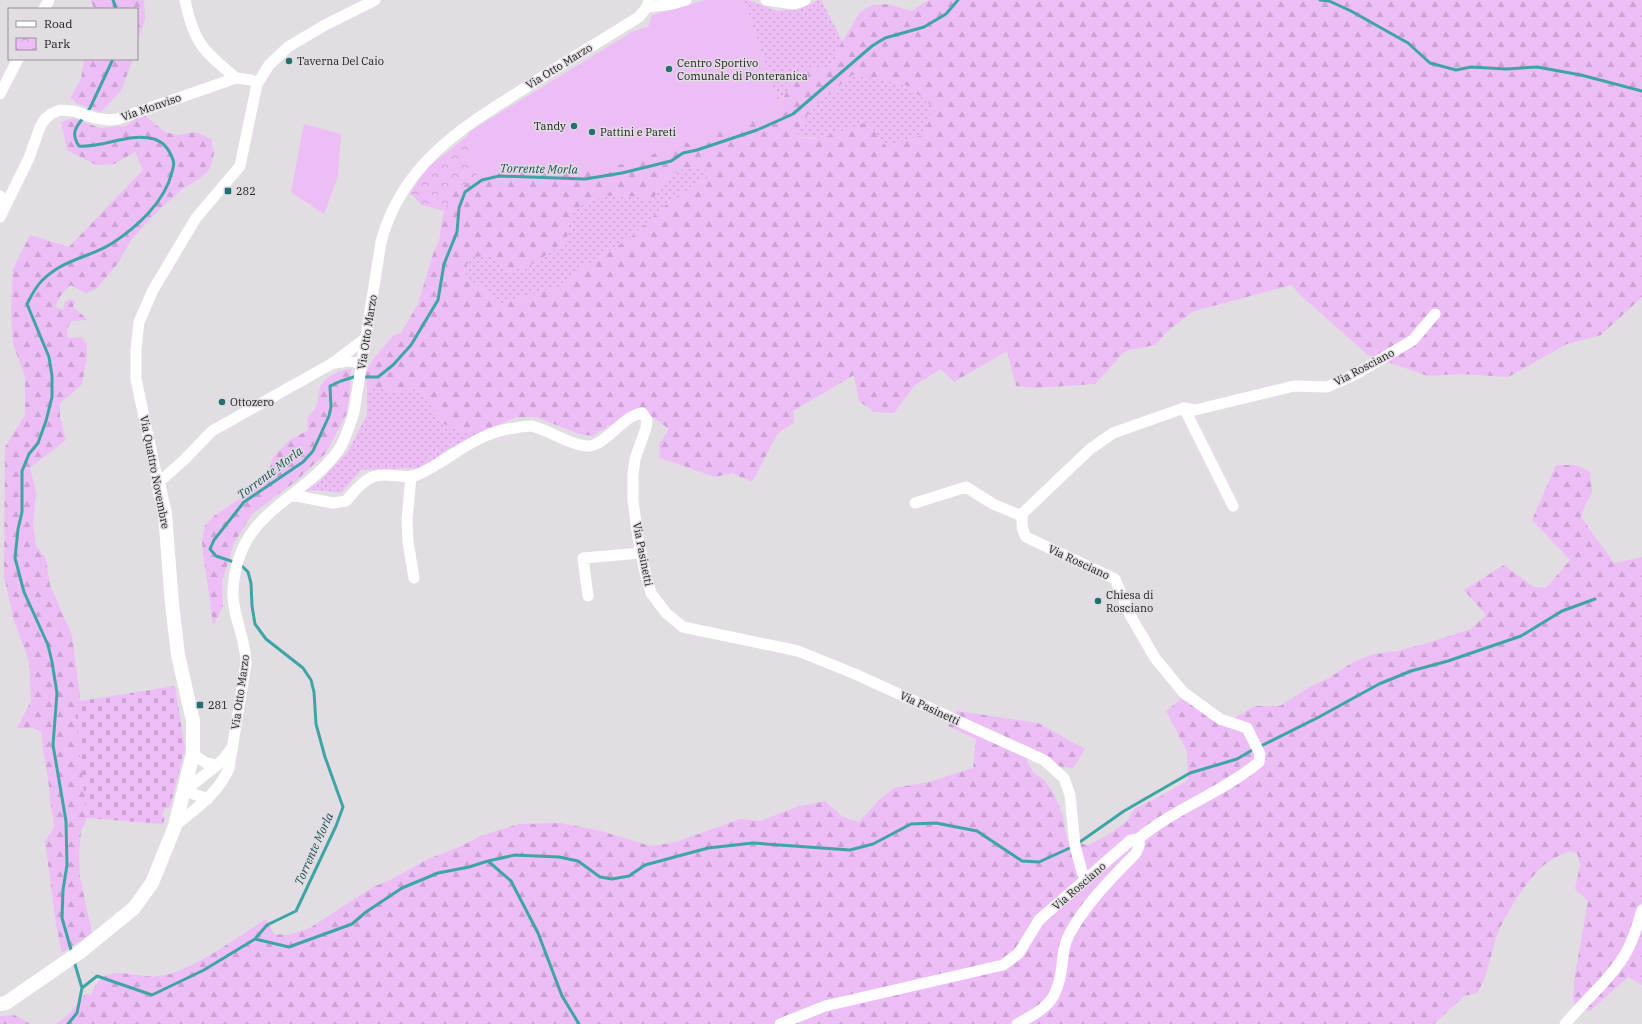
<svg xmlns="http://www.w3.org/2000/svg" width="1642" height="1024" font-family="'IBM Plex Serif',serif">
<defs>
<pattern id="grass-dots" width="8" height="8" patternUnits="userSpaceOnUse"><rect width="8" height="8" fill="#edbdf6"/><path d="M2 2h.1M6 6h.1" fill="none" stroke="#cba2d3" stroke-width="1.8" stroke-linecap="round"/></pattern>
<pattern id="forest-firs" width="22" height="20" patternUnits="userSpaceOnUse"><rect width="22" height="20" fill="#edbdf6"/><path d="M5 1l3.5 6h-7zM16 11l3.5 6h-7z" fill="#cba2d3"/></pattern>
<pattern id="cemetery-stones" width="16" height="16" patternUnits="userSpaceOnUse"><rect width="16" height="16" fill="#edbdf6"/><path d="M2 7V4a2 2 0 0 1 4 0v3zM10 15v-3a2 2 0 0 1 4 0v3z" fill="#cba2d3"/></pattern>
<pattern id="park-crowns" width="20" height="18" patternUnits="userSpaceOnUse"><rect width="20" height="18" fill="#edbdf6"/><path d="M2 6a3 3 0 1 1 6 0M12 15a3 3 0 1 1 6 0" fill="none" stroke="#cba2d3"/></pattern>
</defs>
<rect width="100%" height="100%" fill="#e2dde3"/>
<path fill="url(#grass-dots)" d="M 743,0 L 748,0 L 777,11 L 800,9 L 818,0 L 821,0 L 843,43 L 838,49 L 836,58 L 826,70 L 813,66 L 784,94 L 779,106 Z
M 852,75 L 874,78 L 908,86 L 932,106 L 929,121 L 922,135 L 887,147 L 808,137 L 796,137 C 809,103 828,98 852,75 Z
M 688,167 L 706,169 L 707,178 L 671,200 L 630,238 L 580,269 L 558,287 L 497,305 L 483,289 L 467,278 L 464,268 L 473,257 L 490,256 L 509,272 L 551,252 L 567,241 C 568,234 567,224 571,217 C 587,190 627,194 653,200 C 661,182 670,174 688,167 Z
M 367,386 L 393,391 L 414,389 L 424,396 L 444,424 L 483,432 L 448,449 L 423,468 L 361,470 L 341,493 L 316,490 L 303,491 L 320,481 L 348,451 L 367,415 Z"/>
<path fill="url(#forest-firs)" fill-rule="evenodd" d="M 91,0 L 144,0 L 145,20 L 137,43 L 137,9 L 94,9 Z
M 929,0 L 1642,0 L 1642,297 L 1601,335 L 1567,344 L 1508,377 L 1461,374 L 1428,376 L 1368,355 L 1299,294 L 1292,285 L 1194,311 L 1169,330 L 1155,345 L 1125,351 L 1095,384 L 1035,388 L 1016,386 L 1007,351 L 954,382 L 941,369 L 915,385 L 894,413 L 874,412 L 859,401 L 854,375 L 793,411 L 794,423 L 778,433 L 752,482 L 732,473 L 715,477 L 660,458 L 659,444 L 669,429 L 651,416 L 642,407 L 592,436 L 579,434 L 536,417 L 516,417 L 483,432 L 464,433 L 444,424 L 424,396 L 414,389 L 393,391 L 367,386 L 365,374 L 373,359 L 394,335 L 401,333 L 418,304 L 434,251 L 439,242 L 442,218 L 451,191 L 478,177 L 507,170 L 606,167 L 637,161 L 655,153 L 768,116 L 779,106 L 796,73 L 813,66 L 826,70 L 836,58 L 838,49 L 860,12 L 873,5 L 887,4 L 911,11 ZM 852,75 L 874,78 L 908,86 L 932,106 L 929,121 L 922,135 L 887,147 L 867,122 L 820,139 L 797,137 C 806,106 830,95 852,75 ZM 688,167 L 706,169 L 707,178 L 671,200 L 630,238 L 580,269 L 558,287 L 497,305 L 483,289 L 467,278 L 464,268 L 473,257 L 490,256 L 509,272 L 531,265 L 567,241 C 568,234 567,224 571,217 C 587,190 627,194 653,200 C 661,182 670,174 688,167 Z
M 84,59 L 133,59 L 121,91 L 101,112 L 78,104 L 70,98 L 81,79 Z
M 143,114 L 165,132 L 177,135 L 196,132 L 211,139 L 214,153 L 210,169 L 201,178 L 182,189 L 153,216 L 131,240 L 119,262 L 96,289 L 86,293 L 70,285 L 61,295 L 55,307 L 63,310 L 65,302 L 69,299 L 75,301 L 73,307 L 88,320 L 71,321 L 67,330 L 68,338 L 82,337 L 87,345 L 87,356 L 82,384 L 68,397 L 60,402 L 60,417 L 66,440 L 30,468 L 36,492 L 33,525 L 36,546 L 46,559 L 50,585 L 72,635 L 81,705 L 79,710 L 75,710 L 82,760 L 87,818 L 81,831 L 79,855 L 80,877 L 92,933 L 62,953 L 56,925 L 45,841 L 54,827 C 54,818 51,809 50,799 C 49,777 43,754 41,732 L 33,728 L 17,728 L 31,701 L 29,661 L 14,621 L 4,576 L 5,447 L 25,415 L 25,376 L 13,344 L 11,310 L 13,269 L 30,235 L 69,247 L 143,170 L 135,152 L 114,164 L 96,165 L 67,150 L 61,122 L 70,119 L 75,119 L 100,128 L 126,126 Z
M 351,369 L 350,391 L 346,415 L 326,453 L 296,481 L 252,514 L 234,543 L 222,582 L 223,606 L 213,626 L 210,600 L 203,554 L 202,541 L 205,525 L 214,516 L 260,485 L 268,473 L 273,457 L 290,440 L 308,430 C 306,412 312,417 317,404 C 319,399 318,393 320,388 C 325,376 339,370 351,369 Z
M 1556,465 L 1576,465 L 1590,472 L 1592,492 L 1585,506 L 1581,517 L 1614,563 L 1642,557 L 1642,985 L 1628,977 L 1590,1011 L 1575,1007 L 1573,1000 L 1574,981 L 1588,901 L 1575,889 L 1580,864 L 1577,853 L 1570,851 C 1563,854 1555,857 1548,862 C 1530,874 1503,917 1496,938 C 1490,957 1488,976 1477,993 L 1464,996 L 1434,1024 L 55,1024 C 68,1018 77,1004 86,993 L 91,995 C 106,958 131,980 159,976 C 192,972 237,937 266,919 L 274,934 L 288,935 L 310,928 L 373,887 L 392,879 L 428,859 L 457,848 L 483,835 L 519,824 L 561,823 L 601,831 L 651,846 L 676,842 L 740,819 L 760,821 L 797,807 L 825,801 L 843,817 L 859,822 L 881,798 L 894,788 L 929,782 L 973,768 L 976,739 L 948,726 L 957,711 L 1038,723 L 1085,749 L 1073,768 L 1048,765 L 1026,759 L 1034,773 L 1045,781 L 1054,794 L 1063,816 L 1067,841 L 1089,845 L 1111,833 L 1127,821 L 1135,808 L 1161,796 L 1188,780 L 1187,751 L 1166,711 L 1181,699 L 1229,726 L 1236,717 L 1255,706 L 1280,706 L 1311,686 L 1329,678 L 1353,662 L 1374,654 L 1398,651 L 1427,643 L 1471,629 L 1486,615 L 1464,590 L 1504,565 L 1534,587 L 1546,588 L 1570,560 L 1532,520 Z
M 14,1015 L 31,1024 L 0,1024 L 0,1016 Z"/>
<path fill="url(#cemetery-stones)" d="M 175,686 L 185,748 L 170,807 L 165,808 L 162,816 L 165,817 L 163,824 L 87,818 L 75,710 L 79,710 L 78,706 L 81,705 L 80,701 Z"/>
<path fill="url(#park-crowns)" d="M 469,135 L 467,145 L 478,177 L 452,191 L 445,211 L 422,205 L 410,193 L 428,167 Z"/>
<path fill="#edbdf6" d="M 706,0 L 743,0 L 779,106 L 768,116 L 655,153 L 637,161 L 606,167 L 507,170 L 478,177 L 467,145 L 469,132 L 632,32 L 648,27 L 652,15 Z
M 304,124 L 341,134 L 338,176 L 324,214 L 291,192 Z"/>
<g fill="none" stroke-linecap="round" stroke-linejoin="round">
<path stroke="#3fa5a4" stroke-width="3" d="M 113,0 L 116,9
M 1320,0 L 1329,1 L 1351,11 L 1408,43 L 1430,63 L 1456,70 L 1471,67 L 1506,69 L 1537,67 L 1581,75 L 1642,91
M 86,113 L 90,108 L 113,59
M 363,377 L 378,377 L 393,365 L 411,345 L 438,300 L 444,264 L 457,232 L 459,208 L 465,192 L 482,180 L 499,176 L 585,179 L 622,173 L 671,161 L 683,153 L 697,150 L 757,130 L 793,114 L 872,46 L 885,38 L 924,27 L 946,14 L 958,0
M 234,562 L 216,556 L 210,549 L 214,540 L 244,502 L 303,462 L 313,451 L 329,416 L 331,407 L 330,386 L 341,381 L 357,376
M 1259,747 L 1319,717 L 1379,684 L 1411,671 L 1448,661 L 1521,636 L 1562,611 L 1595,599
M 1077,844 L 1124,811 L 1190,773 L 1237,759 L 1254,749
M 488,861 L 515,855 L 559,857 L 578,861 L 600,877 L 612,879 L 629,876 L 645,865 L 708,848 L 753,843 L 850,850 L 873,844 L 911,824 L 936,823 L 977,831 L 1022,861 L 1039,862 L 1072,847
M 255,939 L 289,947 L 352,924 L 366,912 L 402,888 L 438,873 L 469,867 L 488,861 L 511,881 L 538,933 L 562,996 L 579,1024
M 72,953 L 62,918 L 63,890 L 67,865 L 66,821 L 53,745 L 57,693 L 52,662 L 48,645 L 24,592 L 15,558 L 18,529 L 22,512 L 22,471 L 29,454 L 38,443 L 46,421 L 52,397 L 52,376 L 49,357 L 27,304 C 36,286 41,279 58,268 C 75,258 95,254 111,244 C 136,228 165,202 172,172 C 173,167 175,164 173,160 C 170,151 164,142 154,139 C 128,132 104,148 79,146 C 71,134 75,128 83,118
M 74,961 L 82,988
M 68,1024 L 77,1013 L 82,988 L 97,976 L 152,995 L 204,970 L 255,939 L 267,925 L 296,911 L 336,826 L 343,807 L 325,757 L 316,724 L 314,692 L 311,680 L 303,668 L 266,639 L 255,624 L 252,606 L 251,583 L 248,572 L 240,564"/>
<path stroke="#fff" stroke-width="11" d="M 185,0 C 193,42 204,52 236,78
M 766,0 L 794,4 L 805,0
M 647,7 L 673,4 L 686,0
M 44,9 L 49,0
M 0,94 L 18,59
M 0,196 L 5,207
M 0,217 L 29,158 L 40,127 L 45,119 L 51,114 L 60,110 L 74,111 L 95,118 L 109,120 L 118,119 L 236,78 L 251,80 L 257,84
M 366,338 L 333,363 L 212,431 L 184,460 L 158,483 L 136,379 L 136,350 L 139,322 L 153,290 L 196,218 L 240,166 L 257,84 L 269,65 L 288,47 L 325,25 L 375,0
M 334,363 L 349,361 L 362,364
M 1184,408 L 1233,506
M 411,476 L 407,521 L 408,542 L 414,578
M 291,495 L 333,503 L 346,501 C 354,492 363,480 375,476 C 388,472 404,480 417,475 C 452,459 476,432 515,428 C 520,427 526,426 531,426 C 546,428 579,451 594,445 C 612,438 622,417 642,413 L 647,420 L 646,428 L 635,459 L 633,475 L 633,500 L 638,538 L 645,572 L 651,593 L 666,613 L 683,627 L 798,651 L 855,674 L 1044,760 L 1064,778 L 1070,795 L 1075,846 L 1082,872 L 1086,879
M 915,503 L 966,487 L 993,504 L 1022,516
M 588,596 L 583,558 L 641,553
M 193,754 L 206,763 L 217,765
M 208,799 L 185,791 C 199,777 220,767 230,750
M 175,826 C 196,808 218,794 229,768 L 246,663 C 246,638 232,616 233,591 C 237,511 298,504 338,451 C 346,439 350,425 354,412 L 381,242 C 402,163 463,127 528,86 C 565,62 602,40 639,17 L 647,7 L 649,0
M 780,1024 L 825,1006 L 1003,965 L 1019,953 L 1039,920 L 1131,840 L 1138,839 C 1175,808 1222,793 1259,762 L 1260,754 L 1247,728 L 1220,719 L 1183,692 L 1155,658 L 1130,615 L 1115,579 L 1026,537 C 1021,529 1021,522 1023,513 L 1089,450 L 1113,433 L 1184,408 L 1195,410 L 1294,386 L 1327,387 L 1356,374 L 1413,340 L 1435,314
M 1017,1024 C 1047,1008 1058,1001 1062,965 C 1063,954 1064,943 1070,933 C 1087,902 1112,878 1136,853 C 1138,848 1141,844 1138,839
M 1565,1024 C 1585,1000 1612,978 1627,951 C 1634,938 1638,924 1642,910"/>
<path stroke="#fff" stroke-width="14" d="M 0,1004 L 6,1003 L 80,952 L 134,908 L 152,883 L 175,826 L 193,754 L 193,721 L 178,655 L 172,604 L 165,514 L 158,483"/>
</g>
<g fill="#24706f" stroke="#e2dde3" stroke-width="1.5">
<circle cx="289" cy="61" r="4"/>
<circle cx="669" cy="69" r="4"/>
<circle cx="574" cy="126" r="4"/>
<circle cx="592" cy="132" r="4"/>
<rect x="224" y="187" width="8" height="8" rx="2"/>
<circle cx="222" cy="402" r="4"/>
<circle cx="1098" cy="601" r="4"/>
<rect x="196" y="701" width="8" height="8" rx="2"/>
</g>
<g text-anchor="middle" stroke-width="3" stroke-linejoin="round" paint-order="stroke">
<g font-size="11" fill="#222123" stroke="#e2dde3" text-anchor="start">
<text x="297" y="65">Taverna Del Caio</text>
<text x="677" y="67">Centro Sportivo<tspan x="677" dy="13">Comunale di Ponteranica</tspan></text>
<text x="566" y="130" text-anchor="end">Tandy</text>
<text x="600" y="136">Pattini e Pareti</text>
<text x="236" y="195">282</text>
<text x="230" y="406">Ottozero</text>
<text x="1106" y="599">Chiesa di<tspan x="1106" dy="13">Rosciano</tspan></text>
<text x="208" y="709">281</text>
</g>
<g font-size="11" fill="#222123" stroke="#e2dde3">
<text transform="translate(559 66) rotate(-32)" y="4">Via Otto Marzo</text>
<text transform="translate(151 107) rotate(-19)" y="4">Via Monviso</text>
<text transform="translate(367 332) rotate(-81)" y="4">Via Otto Marzo</text>
<text transform="translate(1364 367) rotate(-28)" y="4">Via Rosciano</text>
<text transform="translate(155 472) rotate(79)" y="4">Via Quattro Novembre</text>
<text transform="translate(643 554) rotate(79)" y="4">Via Pasinetti</text>
<text transform="translate(1079 562) rotate(25)" y="4">Via Rosciano</text>
<text transform="translate(240 692) rotate(-82)" y="4">Via Otto Marzo</text>
<text transform="translate(930 708) rotate(25)" y="4">Via Pasinetti</text>
<text transform="translate(1079 886) rotate(-41)" y="4">Via Rosciano</text>
</g>
<g font-size="12" font-style="italic" fill="#175454" stroke="#e2dde3">
<text transform="translate(539 169) rotate(1)" y="4">Torrente Morla</text>
<text transform="translate(270 473) rotate(-37)" y="4">Torrente Morla</text>
<text transform="translate(314 849) rotate(-66)" y="4">Torrente Morla</text>
</g>
</g>
<rect x="8" y="8" width="130" height="52" fill="#e2dde3" stroke="#959296"/>
<rect x="16" y="21" width="20" height="6" fill="#ffffff" stroke="#959296"/>
<text x="44" y="28" font-size="12" fill="#222123">Road</text>
<rect x="16" y="38" width="20" height="12" fill="url(#park-crowns)" stroke="#959296"/>
<text x="44" y="48" font-size="12" fill="#222123">Park</text>
</svg>
